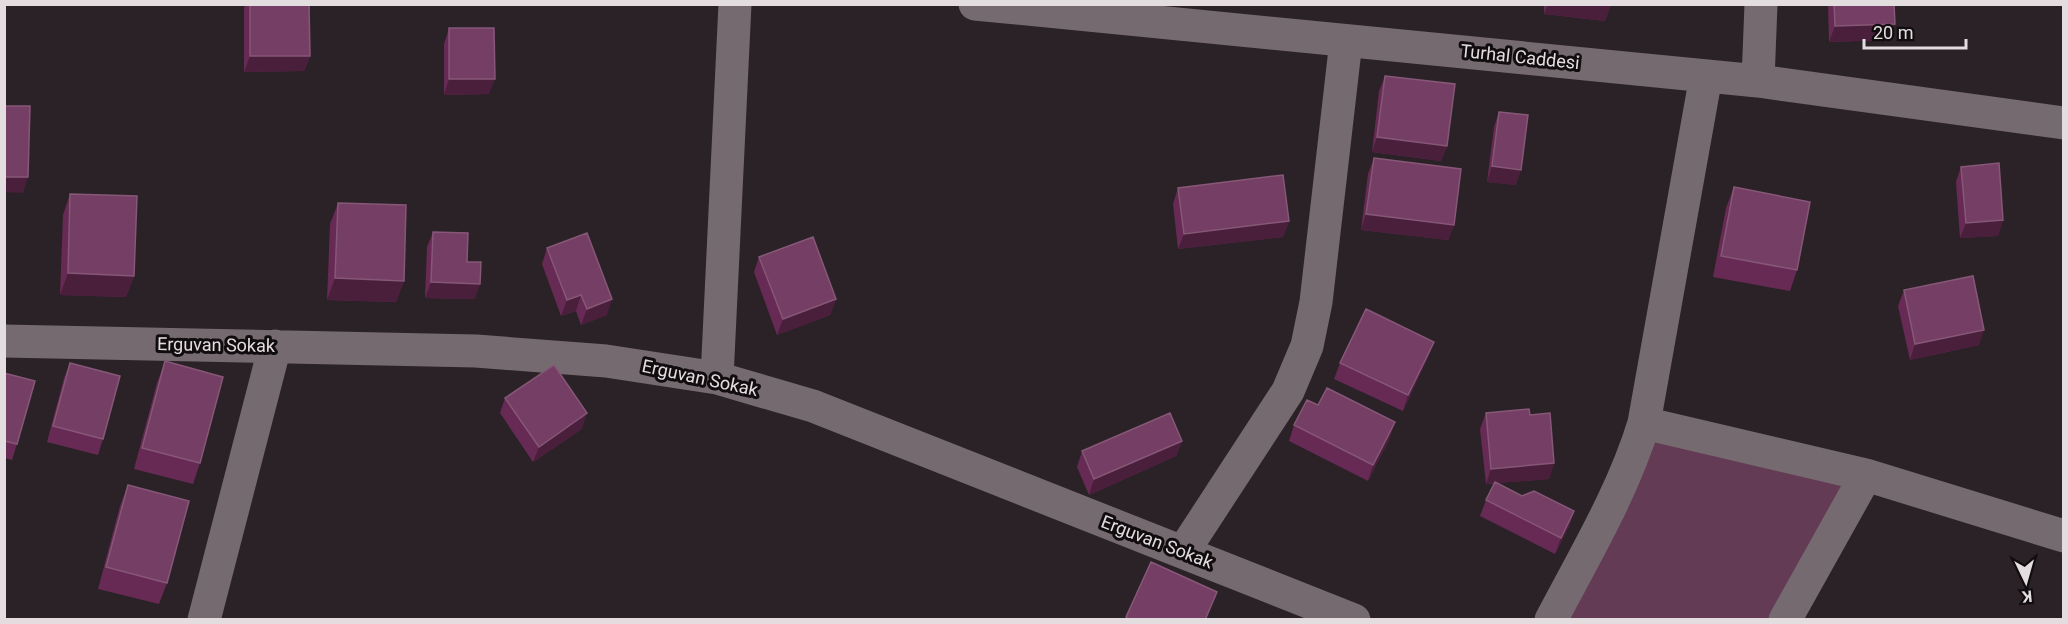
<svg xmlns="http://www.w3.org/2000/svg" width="2068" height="624" font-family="Roboto,sans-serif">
<rect width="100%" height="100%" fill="#2b2227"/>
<path fill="#633b54" d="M 1644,423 L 1866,475 L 1785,619 L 1551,620 Z"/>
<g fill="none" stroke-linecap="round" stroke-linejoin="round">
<path stroke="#766a71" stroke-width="33" d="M 975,4 L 1758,81 L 2064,123
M 1758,81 L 1761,4
M 4,341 L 476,351 L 606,361 L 717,378 L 813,406 L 1354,620
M 717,378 L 735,4
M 1644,423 L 1866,475
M 1183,552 L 1288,391 L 1307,346 L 1316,302 L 1346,41
M 204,620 L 275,346
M 1551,620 C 1585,555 1623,492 1644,423 L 1706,76
M 1785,620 L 1866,475 L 2064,536"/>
</g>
<path fill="#672a54" d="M 245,4 L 309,4 L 310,56 L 304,71 L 244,72 L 244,8 Z
M 1544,4 L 1611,4 L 1605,21 L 1544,14 Z
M 1828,4 L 1894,4 L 1889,40 L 1829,42 Z
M 449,28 L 489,94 L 444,95 L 444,44 Z
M 1385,76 L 1447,146 L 1441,161 L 1372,152 L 1379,91 Z
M 1499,112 L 1516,185 L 1487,182 L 1494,127 Z
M 1374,158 L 1454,225 L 1448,240 L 1361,230 L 1368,174 Z
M 1961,167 L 2003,220 L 1998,236 L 1960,238 L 1956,182 Z
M 1734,187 L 1797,270 L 1790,291 L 1713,277 L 1726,208 Z
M 1178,188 L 1289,221 L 1283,237 L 1178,249 L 1173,204 Z
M 70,194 L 134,276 L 126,297 L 60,295 L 63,215 Z
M 338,203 L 404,281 L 396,302 L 327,300 L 330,224 Z
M 433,232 L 467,262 L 475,299 L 425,298 L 427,247 Z
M 547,248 L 607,315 L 581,325 L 576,311 L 561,316 L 542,264 Z
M 759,257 L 836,299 L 830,315 L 777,335 L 754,272 Z
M 1904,290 L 1979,345 L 1910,360 L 1898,306 Z
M 1434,342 L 1428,357 L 1403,411 L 1334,379 L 1340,363 Z
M 165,361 L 200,463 L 193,484 L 134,469 L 157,383 Z
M 70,363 L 103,439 L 98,455 L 47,442 L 64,378 Z
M 4,373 L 17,444 L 12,460 L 4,458 Z
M 505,398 L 582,429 L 533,462 L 500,413 Z
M 1486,413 L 1530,415 L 1554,463 L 1549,479 L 1497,483 L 1522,496 L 1574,511 L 1569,526 L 1555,554 L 1480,516 L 1486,500 L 1494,484 L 1486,484 L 1480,429 Z
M 1294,425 L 1390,438 L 1368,481 L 1289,441 Z
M 1182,441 L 1176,456 L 1089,495 L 1077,467 L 1082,451 Z
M 128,485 L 167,583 L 159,604 L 98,589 L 120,506 Z"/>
<path fill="#4a1f3c" d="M 1548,4 L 1598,4 L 1611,6 L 1605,21 L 1544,14 Z
M 1895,24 L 1889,40 L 1829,42 L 1835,26 Z
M 250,56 L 310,56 L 304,71 L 244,72 Z
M 449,79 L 495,79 L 489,94 L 444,95 Z
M 1377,137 L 1447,146 L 1441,161 L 1372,152 Z
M 1492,166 L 1521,170 L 1516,185 L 1487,182 Z
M 4,177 L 28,177 L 23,193 L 4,192 Z
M 1366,214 L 1454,225 L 1448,240 L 1361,230 Z
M 2003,220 L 1998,236 L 1960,238 L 1966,223 Z
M 1289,221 L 1283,237 L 1178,249 L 1184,234 Z
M 68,273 L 134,276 L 126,297 L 60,295 Z
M 335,278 L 404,281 L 396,302 L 327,300 Z
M 431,282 L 480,284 L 475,299 L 425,298 Z
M 581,295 L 576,311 L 561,316 L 567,300 Z
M 612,299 L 607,315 L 581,325 L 587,309 Z
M 836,299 L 830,315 L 777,335 L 783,319 Z
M 1984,330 L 1979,345 L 1910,360 L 1915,344 Z
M 1434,342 L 1428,357 L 1403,411 L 1408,395 Z
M 587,413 L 582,429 L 533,462 L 539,447 Z
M 1395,422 L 1390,438 L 1368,481 L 1373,465 Z
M 1182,441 L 1176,456 L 1089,495 L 1094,479 Z
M 1554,463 L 1549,479 L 1486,484 L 1491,469 Z
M 1574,511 L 1569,526 L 1555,554 L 1561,538 Z
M 1217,592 L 1206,620 L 1205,620 Z"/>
<path fill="#753e64" stroke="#865777" stroke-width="1.5" d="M 250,4 L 309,4 L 310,56 L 250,56 Z
M 1834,4 L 1894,4 L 1895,24 L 1835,26 Z
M 449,28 L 494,28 L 495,79 L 449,79 Z
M 1385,76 L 1455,84 L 1447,146 L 1377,137 Z
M 4,106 L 30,106 L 28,177 L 4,177 Z
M 1499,112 L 1528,115 L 1521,170 L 1492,166 Z
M 1374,158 L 1461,169 L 1454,225 L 1366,214 Z
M 1999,163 L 2003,220 L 1966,223 L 1961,167 Z
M 1283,175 L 1289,221 L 1184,234 L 1178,188 Z
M 1734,187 L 1810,202 L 1797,270 L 1721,256 Z
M 70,194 L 137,196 L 134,276 L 68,273 Z
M 338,203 L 406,205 L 404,281 L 335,278 Z
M 433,232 L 468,233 L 467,262 L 481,262 L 480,284 L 431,282 Z
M 587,233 L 612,299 L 587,309 L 581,295 L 567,300 L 547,248 Z
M 813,237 L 836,299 L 783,319 L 759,257 Z
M 1973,276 L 1984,330 L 1915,344 L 1904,290 Z
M 1366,309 L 1434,342 L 1408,395 L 1340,363 Z
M 165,361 L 223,377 L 200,463 L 142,448 Z
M 70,363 L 120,376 L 103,439 L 53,426 Z
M 554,365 L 587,413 L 539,447 L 505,398 Z
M 4,373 L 35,381 L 17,444 L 4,441 Z
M 1327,388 L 1395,422 L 1373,465 L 1294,425 L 1307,400 L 1318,405 Z
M 1529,409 L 1530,415 L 1550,413 L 1554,463 L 1491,469 L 1486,413 Z
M 1170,413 L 1182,441 L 1094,479 L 1082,451 Z
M 1495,482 L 1522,496 L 1534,491 L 1574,511 L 1561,538 L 1486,500 Z
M 128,485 L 189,501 L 167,583 L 106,567 Z
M 1151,562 L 1217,592 L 1205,620 L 1131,620 L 1126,617 Z"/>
<g text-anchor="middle" stroke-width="6" stroke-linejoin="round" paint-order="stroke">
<g font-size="18" fill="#e3dde0" stroke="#110d0f">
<text transform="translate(1520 57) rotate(6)" y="6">Turhal Caddesi</text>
<text transform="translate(216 345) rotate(1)" y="6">Erguvan Sokak</text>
<text transform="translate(700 378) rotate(12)" y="6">Erguvan Sokak</text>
<text transform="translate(1157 542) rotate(21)" y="6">Erguvan Sokak</text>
</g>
</g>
<rect width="2068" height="624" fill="none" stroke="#e3dde0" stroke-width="12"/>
<g transform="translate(2026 582) rotate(175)" stroke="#110d0f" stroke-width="4.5" paint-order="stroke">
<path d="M0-4.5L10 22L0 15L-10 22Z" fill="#e3dde0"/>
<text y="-9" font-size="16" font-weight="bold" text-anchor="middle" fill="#e3dde0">K</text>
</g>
<path d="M1864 39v9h102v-9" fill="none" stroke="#e3dde0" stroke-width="3"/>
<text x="1873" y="39" font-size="18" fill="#e3dde0" stroke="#110d0f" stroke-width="4.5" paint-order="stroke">20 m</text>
</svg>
